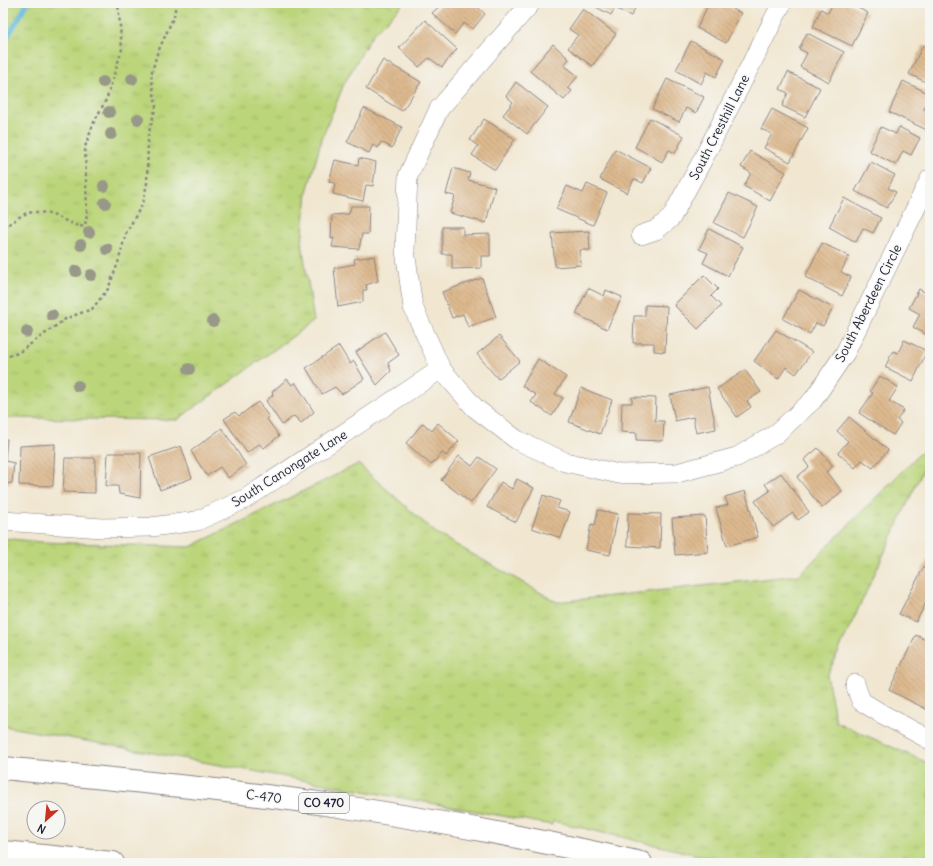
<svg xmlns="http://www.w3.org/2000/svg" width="933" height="866" font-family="Delius,sans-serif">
<defs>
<pattern id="grass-tufts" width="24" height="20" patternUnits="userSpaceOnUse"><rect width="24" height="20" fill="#bbd57a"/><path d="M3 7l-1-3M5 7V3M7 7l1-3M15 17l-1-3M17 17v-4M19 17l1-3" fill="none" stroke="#a0b76a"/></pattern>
<pattern id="building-back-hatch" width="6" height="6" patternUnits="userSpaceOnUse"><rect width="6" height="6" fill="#ddb98f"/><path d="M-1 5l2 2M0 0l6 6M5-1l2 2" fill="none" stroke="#bd9f7c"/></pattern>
</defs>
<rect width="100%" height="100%" fill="#f6f6f2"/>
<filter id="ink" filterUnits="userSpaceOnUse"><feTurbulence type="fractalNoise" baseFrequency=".025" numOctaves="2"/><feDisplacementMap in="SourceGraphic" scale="8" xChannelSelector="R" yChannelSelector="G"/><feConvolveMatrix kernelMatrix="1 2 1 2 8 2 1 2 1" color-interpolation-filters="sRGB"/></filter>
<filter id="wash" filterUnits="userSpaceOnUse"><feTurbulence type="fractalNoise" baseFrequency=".012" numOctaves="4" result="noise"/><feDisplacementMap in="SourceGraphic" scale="16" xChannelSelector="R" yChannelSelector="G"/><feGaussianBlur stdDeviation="0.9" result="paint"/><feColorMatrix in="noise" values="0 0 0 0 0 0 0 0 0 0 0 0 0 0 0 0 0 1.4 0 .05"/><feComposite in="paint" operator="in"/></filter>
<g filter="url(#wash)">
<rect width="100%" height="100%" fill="#f1e7d1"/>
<path fill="url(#grass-tufts)" stroke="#6e7c5a" d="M 3,3 L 404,3 L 372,35 L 344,84 L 322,138 L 307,192 L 302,244 L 314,321 L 177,420 L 3,418 Z
M 930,443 L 930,455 L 827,676 L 836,722 L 930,764 L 930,863 L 732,863 L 553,821 L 552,825 L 3,726 L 3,538 L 41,542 L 190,547 L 358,464 L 437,534 L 557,602 L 799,575 Z"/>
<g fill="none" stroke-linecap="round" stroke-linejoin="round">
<path stroke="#5fb7dc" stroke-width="5" d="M 3,46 C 10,31 20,18 27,3"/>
</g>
<g id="blocks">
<path fill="url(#building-back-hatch)" d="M 437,3 L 473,3 L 485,14 L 473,29 L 464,23 L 455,34 L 432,13 L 440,6 Z
M 599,3 L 638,3 L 631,16 L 615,8 L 611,15 L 596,7 Z
M 709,3 L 720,3 L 741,13 L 726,43 L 697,28 Z
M 833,3 L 848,3 L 868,13 L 852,46 L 813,27 L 821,9 L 828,13 Z
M 583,9 L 616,34 L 592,66 L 568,48 L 578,35 L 569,29 Z
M 425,20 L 457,49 L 442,67 L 429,58 L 419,67 L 399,48 Z
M 807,33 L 844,52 L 829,82 L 800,67 L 807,53 L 799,49 Z
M 691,41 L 725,59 L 716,77 L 707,72 L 701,84 L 676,70 Z
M 553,44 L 569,59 L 564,65 L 578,76 L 568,88 L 572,91 L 564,100 L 530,71 Z
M 923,45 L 930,48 L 930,84 L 909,74 Z
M 383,60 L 421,82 L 402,111 L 366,89 Z
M 788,72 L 820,88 L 805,117 L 782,106 L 788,93 L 780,89 Z
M 667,79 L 704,97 L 696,113 L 686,108 L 679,122 L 652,109 Z
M 903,81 L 930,94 L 924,109 L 930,112 L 930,123 L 927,130 L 889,112 Z
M 516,82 L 548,107 L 527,134 L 503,115 L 513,102 L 506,96 Z
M 364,108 L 402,127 L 392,148 L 381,142 L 378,148 L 373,145 L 369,153 L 347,142 Z
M 772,109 L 808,128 L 790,162 L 764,148 L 772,134 L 761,129 Z
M 650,118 L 684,136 L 675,153 L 669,150 L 662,162 L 635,147 Z
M 484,119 L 515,139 L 495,170 L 472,155 L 478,146 L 470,140 Z
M 881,127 L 896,134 L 899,127 L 920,138 L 911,155 L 903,151 L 896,165 L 869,151 Z
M 615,149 L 651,168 L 643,183 L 634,179 L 627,193 L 600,179 Z
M 750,151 L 786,172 L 770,201 L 744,186 L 751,173 L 741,167 Z
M 359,158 L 376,162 L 373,186 L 366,185 L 363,201 L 333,194 L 335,183 L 329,182 L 335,160 L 358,165 Z
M 871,162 L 895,175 L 888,188 L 896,192 L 887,208 L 855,191 Z
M 453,168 L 470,173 L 468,180 L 495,187 L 486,223 L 450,213 L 455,196 L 446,194 Z
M 587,184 L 607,193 L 593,225 L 556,209 L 567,186 L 583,193 Z
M 729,193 L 758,207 L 743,237 L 714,223 Z
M 844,198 L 881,218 L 873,233 L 863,228 L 856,242 L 829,227 Z
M 351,206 L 369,206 L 368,234 L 362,234 L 359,249 L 332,247 L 334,238 L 331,239 L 332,215 L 349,214 Z
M 442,227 L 463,227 L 463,235 L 490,234 L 490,256 L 481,256 L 481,268 L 452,269 L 452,254 L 442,254 Z
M 709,229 L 743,247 L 728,276 L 703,263 L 708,253 L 699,249 Z
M 589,231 L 590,250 L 580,250 L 581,265 L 555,267 L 552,233 Z
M 822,243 L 849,256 L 841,272 L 851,277 L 842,296 L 805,277 Z
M 374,256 L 378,281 L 366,285 L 367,290 L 363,290 L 363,302 L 338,307 L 334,268 L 355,264 L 354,259 Z
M 704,275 L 718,289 L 711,296 L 721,306 L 698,329 L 674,305 Z
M 482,278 L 496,317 L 468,327 L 463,314 L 452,318 L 442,292 Z
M 588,288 L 604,296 L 606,290 L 622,297 L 607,329 L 576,314 Z
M 919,289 L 930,295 L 930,337 L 913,327 L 920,314 L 909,308 Z
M 799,290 L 833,308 L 823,326 L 816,323 L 810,334 L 783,319 Z
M 645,305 L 667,306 L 665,352 L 654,351 L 654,343 L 633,343 L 634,316 L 645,316 Z
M 776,330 L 812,352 L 796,374 L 786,367 L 778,379 L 754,361 Z
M 385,332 L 399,355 L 388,363 L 391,371 L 377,385 L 356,352 Z
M 499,336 L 520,361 L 498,379 L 477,354 Z
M 904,340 L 927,351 L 913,381 L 885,367 L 893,351 L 898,353 Z
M 339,346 L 350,364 L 354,361 L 364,379 L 342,394 L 335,387 L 322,394 L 306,368 Z
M 538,359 L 566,377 L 555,394 L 563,398 L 552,416 L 531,402 L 536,395 L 522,386 Z
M 745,370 L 761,392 L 747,401 L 751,407 L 737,417 L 717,389 Z
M 880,376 L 898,387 L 889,401 L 904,410 L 897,420 L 901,423 L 893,435 L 859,413 L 873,393 L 870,391 Z
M 287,379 L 292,385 L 295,382 L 314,412 L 301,423 L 294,416 L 282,425 L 266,401 L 273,395 L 272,392 Z
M 708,387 L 716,429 L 696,433 L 693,417 L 675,421 L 670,395 Z
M 581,388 L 612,400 L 600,434 L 569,422 Z
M 632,397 L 656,398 L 655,421 L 664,421 L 663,441 L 636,440 L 637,433 L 621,432 L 622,403 L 632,403 Z
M 258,402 L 269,417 L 267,419 L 279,436 L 264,448 L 259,444 L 247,453 L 224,419 L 235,412 L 239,416 Z
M 849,417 L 888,450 L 873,468 L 862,460 L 855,468 L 838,453 L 848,441 L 837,431 Z
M 423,423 L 432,431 L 438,423 L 459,441 L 446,456 L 442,453 L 431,465 L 406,443 Z
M 222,428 L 246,465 L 228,478 L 220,467 L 207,476 L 191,451 Z
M 3,439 L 7,439 L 5,461 L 14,463 L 12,483 L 3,484 Z
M 55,444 L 53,486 L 19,485 L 20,446 Z
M 181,446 L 192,478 L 160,490 L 149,457 Z
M 818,448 L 833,466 L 826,472 L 842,491 L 822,508 L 797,477 L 809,467 L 804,460 Z
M 108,453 L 141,453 L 140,498 L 119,494 L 118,486 L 106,486 Z
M 459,456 L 472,466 L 479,457 L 496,469 L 471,503 L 441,480 Z
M 65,458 L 95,458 L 95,493 L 63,492 Z
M 781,473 L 809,512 L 798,520 L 793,513 L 773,527 L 755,501 L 770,491 L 765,484 Z
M 517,479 L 534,488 L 516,522 L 487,507 L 501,482 L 512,489 Z
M 745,491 L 758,537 L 727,546 L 716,508 L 728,505 L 725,497 Z
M 543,495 L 560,501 L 557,508 L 570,512 L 561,538 L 532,528 Z
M 598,510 L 618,514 L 610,555 L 586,550 L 591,524 L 595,525 Z
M 628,513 L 661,514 L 660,548 L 627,546 Z
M 705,516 L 708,552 L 675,555 L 672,518 Z
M 930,555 L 930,595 L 916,622 L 899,614 Z
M 930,608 L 930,618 L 926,616 Z
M 916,635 L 930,642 L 930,711 L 889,690 Z"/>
</g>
</g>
<g filter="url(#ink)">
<use href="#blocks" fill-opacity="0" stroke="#8a8486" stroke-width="1"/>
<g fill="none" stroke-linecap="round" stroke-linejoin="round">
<defs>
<path id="minor" d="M 531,3 L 439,109 L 408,176 L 405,250 L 413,307 L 441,369 L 475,408 L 517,440 L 565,462 L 619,474 L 677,473 L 737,457 L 776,434 L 813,400 L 845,353 L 930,179
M 641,235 L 656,230 L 671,218 L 702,161 L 782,3
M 3,521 L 102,528 L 151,527 L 197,521 L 245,499 L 441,369
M 855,684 L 861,701 L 882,714 L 930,740"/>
<path id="highway" d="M 3,768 C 113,779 223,789 332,805 C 435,820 539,840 641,863
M 3,852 L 113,863"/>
</defs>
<use href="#minor" stroke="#8a8486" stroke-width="20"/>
<use href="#highway" stroke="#8a8486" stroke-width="24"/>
<path stroke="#8a8486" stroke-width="2.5" stroke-dasharray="3 3" stroke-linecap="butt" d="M 3,227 C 12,224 19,215 28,213 C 46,208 64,221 80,227 L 85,225 L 87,214 L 85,147 L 94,122 L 107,98 L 122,49 L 118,3
M 3,358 L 18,353 L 67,318 L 92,309 L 108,289 L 118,263 L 126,233 L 143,203 L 147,183 L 148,136 L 156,106 L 151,75 L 157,54 L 174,16 L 176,3"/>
<use href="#minor" stroke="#fff" stroke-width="19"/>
<use href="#highway" stroke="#fff" stroke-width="22"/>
</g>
<g fill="#989889">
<circle cx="132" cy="79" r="6"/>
<circle cx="103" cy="82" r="6"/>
<circle cx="109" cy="112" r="6"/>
<circle cx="138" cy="119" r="6"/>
<circle cx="111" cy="134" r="6"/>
<circle cx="104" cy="186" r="6"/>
<circle cx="105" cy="203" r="6"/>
<circle cx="89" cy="232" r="6"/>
<circle cx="81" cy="245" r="6"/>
<circle cx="107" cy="249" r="6"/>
<circle cx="76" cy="271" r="6"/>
<circle cx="91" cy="275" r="6"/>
<circle cx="52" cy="315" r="6"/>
<circle cx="213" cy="321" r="6"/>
<circle cx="27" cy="332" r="6"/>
<circle cx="189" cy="369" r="6"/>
<circle cx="78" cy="386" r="6"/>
</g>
</g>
<g text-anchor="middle" stroke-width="3" stroke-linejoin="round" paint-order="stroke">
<rect fill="#f6f6f2" stroke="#626272" stroke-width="1" x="299" y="793" width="50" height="20" rx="3"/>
<g font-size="12" font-weight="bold" fill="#22223b">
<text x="324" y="807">CO 470</text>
</g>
<g font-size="13" fill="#22223b" stroke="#f6f6f2">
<text transform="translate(719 127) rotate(-63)" y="5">South Cresthill Lane</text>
<text transform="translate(868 303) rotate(-63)" y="5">South Aberdeen Circle</text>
<text transform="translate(289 468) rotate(-32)" y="5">South Canongate Lane</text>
<text transform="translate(264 796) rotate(7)" y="5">C-470</text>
</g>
</g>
<rect width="933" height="866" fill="none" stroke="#f6f6f2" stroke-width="16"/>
<g transform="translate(46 820) rotate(207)"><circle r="19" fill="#f6f6f2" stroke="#a1a1a9"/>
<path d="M0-3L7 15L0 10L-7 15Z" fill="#c8321e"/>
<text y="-6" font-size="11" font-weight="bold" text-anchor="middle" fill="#22223b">N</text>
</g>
</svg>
